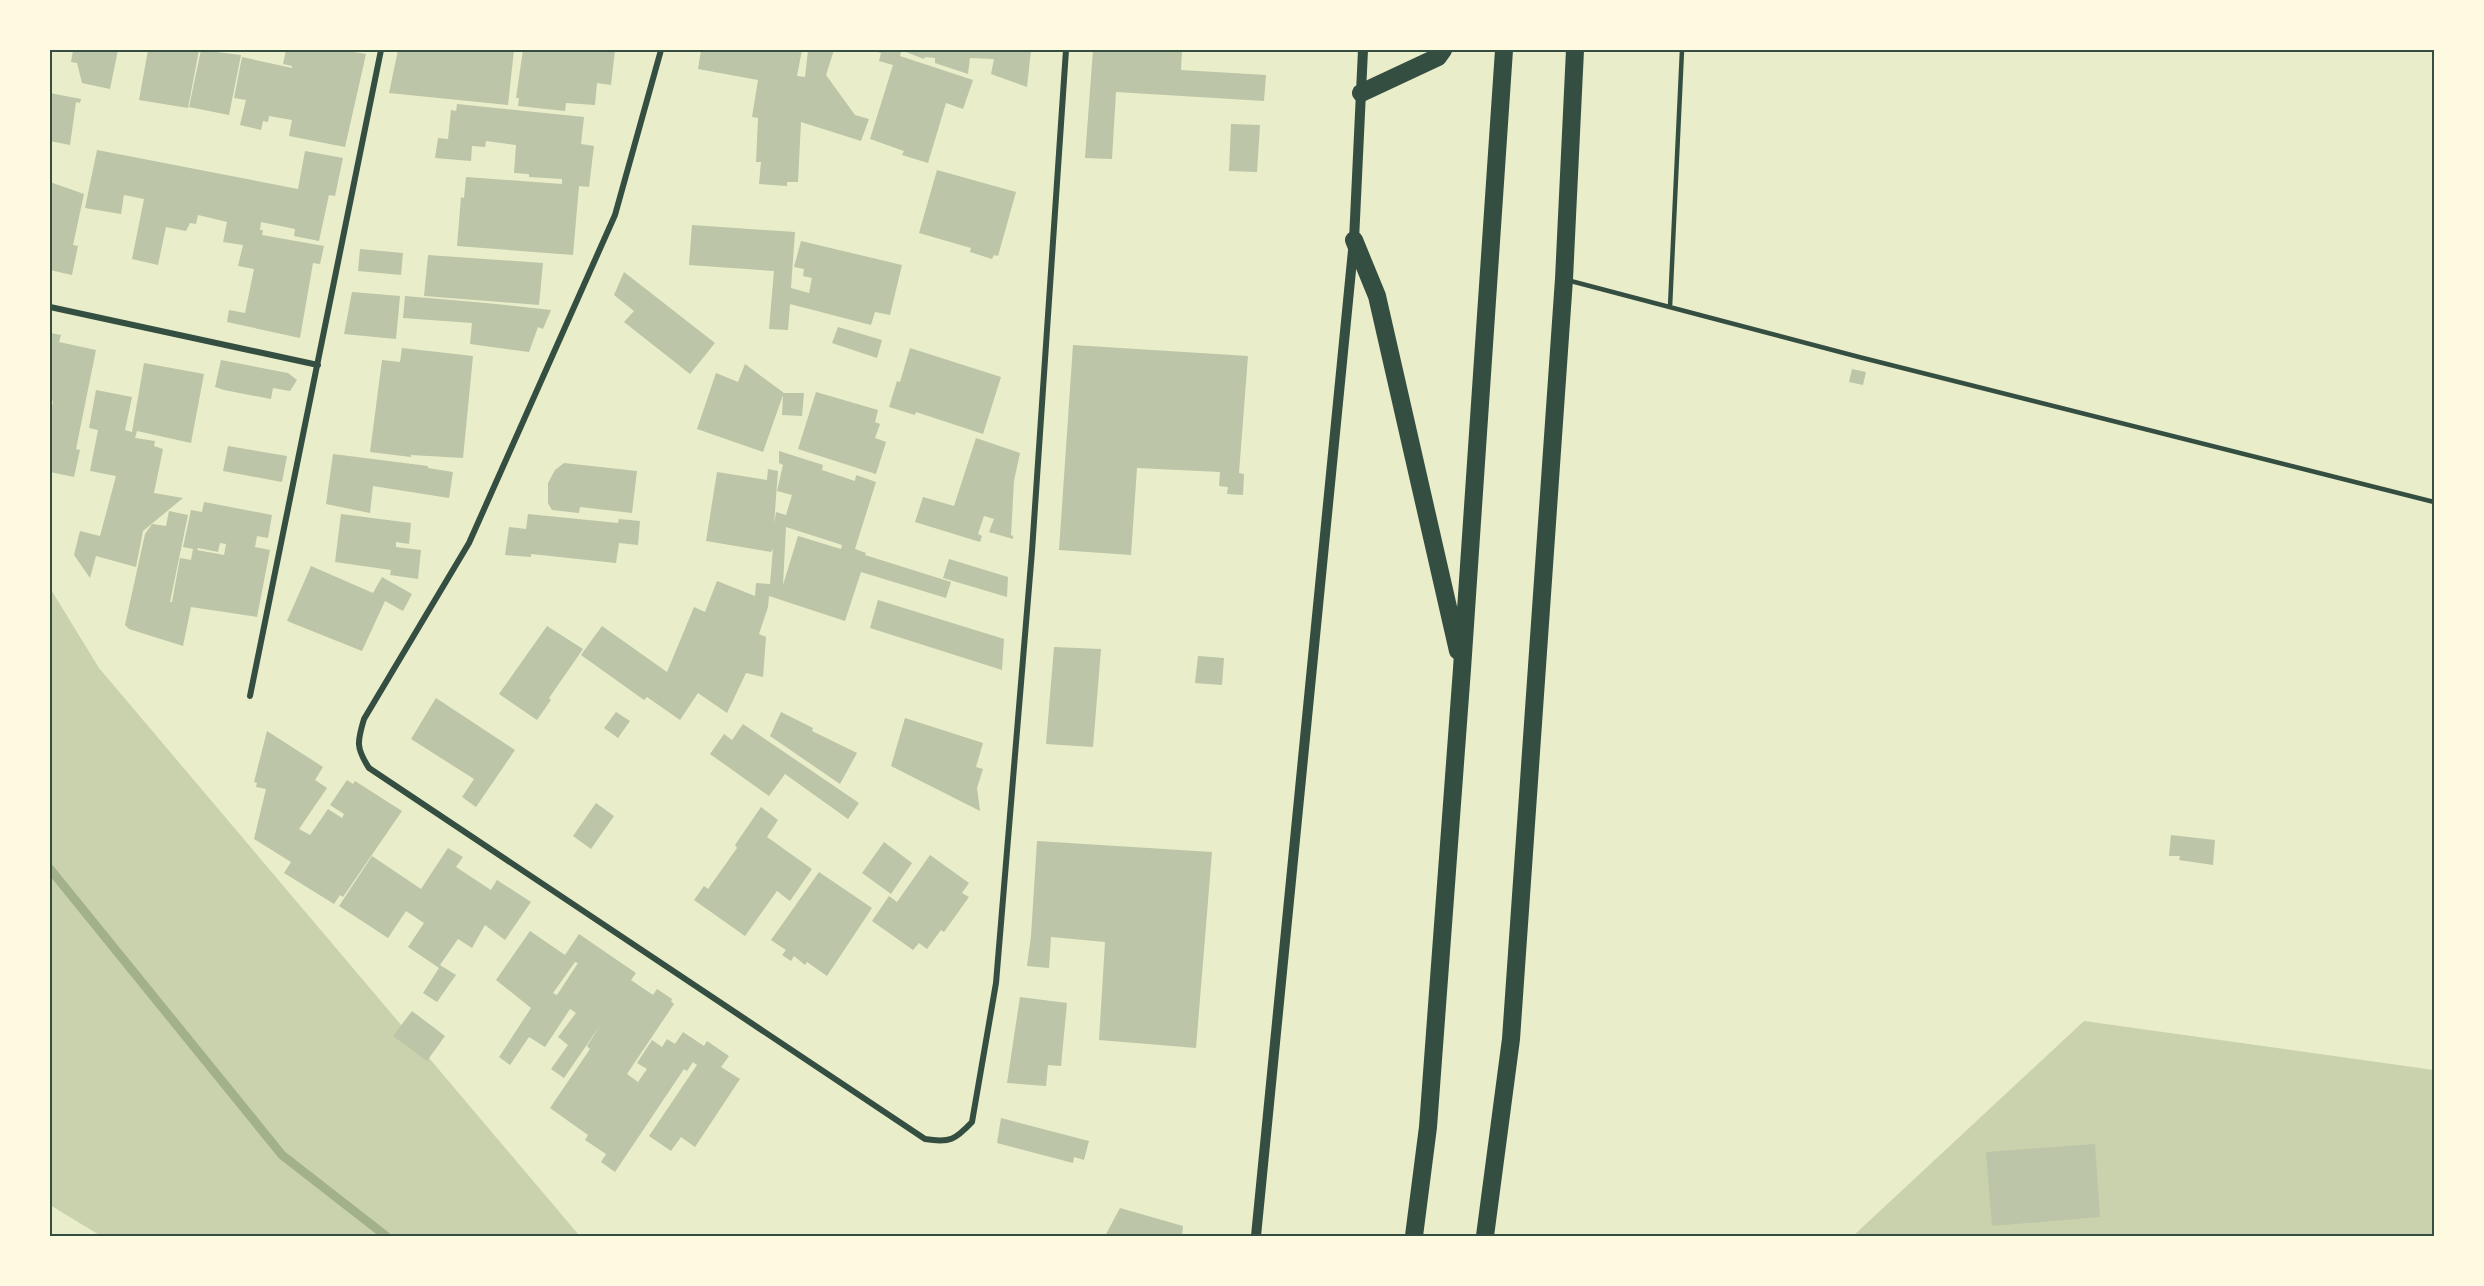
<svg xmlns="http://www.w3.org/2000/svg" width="2484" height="1286" font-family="'Varela Round',sans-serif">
<rect width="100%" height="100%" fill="#e9edc9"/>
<path fill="#cad2ad" d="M 50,588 L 99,668 L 578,1234 L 583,1236 L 101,1236 L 50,1205 Z
M 2084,1021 L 2434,1070 L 2434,1236 L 1853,1236 Z"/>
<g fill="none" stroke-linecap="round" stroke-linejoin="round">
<path stroke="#a3b18a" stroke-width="9" d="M 50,869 L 282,1155 L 386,1236"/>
</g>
<path fill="#bcc5a7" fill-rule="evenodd" d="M 73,50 L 118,50 L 110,89 L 82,83 L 77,63 L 71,62 Z
M 148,50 L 199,50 L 188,108 L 139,100 Z
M 201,50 L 241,55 L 229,115 L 189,107 Z
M 286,50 L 342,50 L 366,54 L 345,147 L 289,136 L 292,120 L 269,116 L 268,122 L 263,121 L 261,130 L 240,125 L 246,100 L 234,98 L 242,57 L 292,68 L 292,66 L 283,64 Z
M 398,50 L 514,50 L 508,105 L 389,93 Z
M 523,50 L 615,50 L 611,85 L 597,83 L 595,105 L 566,103 L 565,111 L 518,106 L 519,98 L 516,98 Z
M 701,50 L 802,50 L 797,76 L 805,77 L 808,50 L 834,50 L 826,75 L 855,115 L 869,119 L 861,141 L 801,122 L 798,182 L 787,182 L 787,186 L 759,184 L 761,162 L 756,162 L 758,118 L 752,117 L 758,80 L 698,69 Z
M 870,50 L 894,50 L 901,52 L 900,56 L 973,80 L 963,109 L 946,103 L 928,163 L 902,155 L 904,151 L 870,139 L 893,65 L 879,61 L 881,53 Z
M 901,50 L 1031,50 L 1027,87 L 991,74 L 994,59 L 970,58 L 968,74 L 935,63 L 935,58 L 925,57 L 924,59 Z
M 1093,50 L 1182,50 L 1181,70 L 1266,75 L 1264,101 L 1116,92 L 1112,159 L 1085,158 Z
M 50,93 L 81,99 L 80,103 L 76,102 L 70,145 L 50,141 Z
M 457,104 L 584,117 L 581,144 L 594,146 L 589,187 L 579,186 L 573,255 L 457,246 L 461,197 L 464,198 L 466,177 L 562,184 L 562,179 L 529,177 L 529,174 L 514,173 L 516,145 L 486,141 L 485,147 L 472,146 L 471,161 L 435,158 L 438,138 L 448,139 L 451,110 L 456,111 Z
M 1231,124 L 1260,125 L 1257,172 L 1229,171 Z
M 97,150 L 298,189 L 305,151 L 343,158 L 335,196 L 329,195 L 319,241 L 294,236 L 295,229 L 261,222 L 260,230 L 263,230 L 262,235 L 324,246 L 320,264 L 313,263 L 300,338 L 227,322 L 229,310 L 245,313 L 254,269 L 238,266 L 243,245 L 223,242 L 227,222 L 198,215 L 196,224 L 190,223 L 186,231 L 166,227 L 158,265 L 132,259 L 144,199 L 124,195 L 121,214 L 85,208 Z
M 937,170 L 1016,192 L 998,256 L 994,255 L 992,259 L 970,252 L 971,248 L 919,233 Z
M 50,182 L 84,194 L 73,245 L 78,246 L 72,275 L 50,270 Z
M 692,225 L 795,232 L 791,288 L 809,293 L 812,278 L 803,276 L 804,269 L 794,267 L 801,241 L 902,265 L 890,315 L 875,312 L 871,325 L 790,304 L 788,330 L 769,329 L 774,271 L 689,265 Z
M 360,249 L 403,253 L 401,275 L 358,271 Z
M 428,255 L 543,263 L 539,305 L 424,296 Z
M 624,272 L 715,343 L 690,374 L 624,322 L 634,311 L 614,295 Z
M 352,292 L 400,296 L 396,339 L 344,334 Z
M 405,296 L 486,303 L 551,310 L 543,329 L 538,327 L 529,352 L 470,344 L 472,323 L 403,318 Z
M 838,327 L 882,340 L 877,358 L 832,343 Z
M 50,333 L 61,335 L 59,342 L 96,350 L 76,449 L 80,450 L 74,477 L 50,472 L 50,407 L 52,407 L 53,401 L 50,400 Z
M 1073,345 L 1248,356 L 1239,473 L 1244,474 L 1243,495 L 1227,494 L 1228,487 L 1219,486 L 1220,472 L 1137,468 L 1131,555 L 1059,550 Z
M 402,348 L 473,356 L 463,458 L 411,455 L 411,457 L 370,452 L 382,360 L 400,362 Z
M 910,348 L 1001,377 L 983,434 L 916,412 L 915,415 L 889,407 L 897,381 L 900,382 Z
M 221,360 L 288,373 L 297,380 L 290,391 L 273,388 L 271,399 L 224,390 L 215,387 Z
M 144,363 L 204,374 L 191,443 L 137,431 L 135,438 L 155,441 L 154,446 L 163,449 L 154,493 L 183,498 L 143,531 L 136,567 L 96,556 L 90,578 L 74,555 L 80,531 L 100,536 L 116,476 L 90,471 L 98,430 L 89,428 L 96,390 L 132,397 L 125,430 L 132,432 Z
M 745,364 L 784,393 L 804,393 L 802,416 L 782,415 L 783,395 L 763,452 L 697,429 L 716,373 L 738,382 Z
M 1852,369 L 1866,372 L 1863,385 L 1849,382 Z
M 816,392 L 878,410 L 875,422 L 880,424 L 875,438 L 886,442 L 876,474 L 798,449 Z
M 976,438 L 1020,453 L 1014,481 L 1011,536 L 1013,535 L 1013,539 L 989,532 L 994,519 L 984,516 L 978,534 L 982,536 L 980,542 L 915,522 L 923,497 L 954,506 Z
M 228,446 L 287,456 L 282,482 L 223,471 Z
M 779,451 L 823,465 L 822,470 L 855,481 L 856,475 L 876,482 L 855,549 L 866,553 L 865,555 L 951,582 L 946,598 L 861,572 L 845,621 L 769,596 L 768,607 L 759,634 L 766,637 L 763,677 L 746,673 L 727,713 L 698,693 L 680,720 L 647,697 L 644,700 L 581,655 L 602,626 L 667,672 L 694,607 L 705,612 L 717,581 L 755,596 L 756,583 L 770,584 L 773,549 L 771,552 L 706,541 L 717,472 L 767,480 L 768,469 L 778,471 L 774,524 L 776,512 L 786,515 L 792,495 L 777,491 L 783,465 L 779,463 ZM 786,527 L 842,545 L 841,549 L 798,536 L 783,585 Z
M 333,454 L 428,466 L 428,468 L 453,472 L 449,498 L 373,486 L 370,513 L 326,504 Z
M 564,463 L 637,471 L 632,513 L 580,507 L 579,513 L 552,510 L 548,503 L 548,483 L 555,470 Z
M 204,502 L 272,515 L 268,538 L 257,536 L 255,547 L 270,550 L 257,617 L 191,607 L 183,646 L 129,629 L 125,625 L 145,534 L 152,524 L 166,526 L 169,511 L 188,515 L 170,602 L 172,602 L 180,558 L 191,560 L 193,549 L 183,547 L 191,510 L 202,512 ZM 220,543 L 226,544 L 224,555 L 197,550 L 198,548 L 218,552 Z
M 341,514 L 411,523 L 409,544 L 396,542 L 396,547 L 421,550 L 418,579 L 390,575 L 391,570 L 335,562 Z
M 528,514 L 618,523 L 619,519 L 640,521 L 638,545 L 619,543 L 616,563 L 531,554 L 531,557 L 505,555 L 509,527 L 526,529 Z
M 949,559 L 1008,577 L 1007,597 L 943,578 Z
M 311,566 L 373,593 L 382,577 L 412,594 L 403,611 L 385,601 L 362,651 L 287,621 Z
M 878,600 L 1004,639 L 1002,670 L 870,628 Z
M 547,626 L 583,649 L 549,698 L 551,700 L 537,720 L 499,694 Z
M 1054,647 L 1101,649 L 1093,747 L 1046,744 Z
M 1198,656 L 1224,658 L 1222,685 L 1195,683 Z
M 436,698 L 515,750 L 476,807 L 462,797 L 474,779 L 411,739 Z
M 616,712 L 630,721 L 618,738 L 604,728 Z
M 781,712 L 813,728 L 812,731 L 857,753 L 840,784 L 770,736 Z
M 905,718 L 983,743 L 976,767 L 983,769 L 977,788 L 980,811 L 891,766 Z
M 743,724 L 859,803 L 848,819 L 785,774 L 769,796 L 710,754 L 724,734 L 732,740 Z
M 267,731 L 323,767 L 315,780 L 327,788 L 299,829 L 310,835 L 328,809 L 342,818 L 344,814 L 330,805 L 347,780 L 353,784 L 355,781 L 402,811 L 343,897 L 340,895 L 334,904 L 284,873 L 291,862 L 254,839 L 266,789 L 256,787 L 257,783 L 254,782 Z
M 596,803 L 614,816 L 591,849 L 573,836 Z
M 761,807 L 778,820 L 767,837 L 812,869 L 790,901 L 777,891 L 745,936 L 694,900 L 704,886 L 708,889 L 737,848 L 735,845 Z
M 2171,835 L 2215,840 L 2213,865 L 2179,860 L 2180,856 L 2169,856 Z
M 1037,841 L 1212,852 L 1196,1048 L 1099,1040 L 1105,942 L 1051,937 L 1049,968 L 1027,966 L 1031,936 Z
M 884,842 L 912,863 L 891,894 L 862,873 Z
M 448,848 L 463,857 L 456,867 L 491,890 L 497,880 L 531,902 L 505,940 L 485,925 L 472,948 L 458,939 L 440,965 L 456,975 L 437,1002 L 423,993 L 439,968 L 408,947 L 424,923 L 406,911 L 388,938 L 339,906 L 372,856 L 421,889 Z
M 930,855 L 969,883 L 962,893 L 969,897 L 944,932 L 941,930 L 927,949 L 919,943 L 913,950 L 872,921 L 889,896 L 897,902 Z
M 819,872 L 872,908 L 827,976 L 807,962 L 805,965 L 794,956 L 791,961 L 782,955 L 786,950 L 771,940 Z
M 530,931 L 565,955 L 579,934 L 636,973 L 631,980 L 653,995 L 657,989 L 672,999 L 671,1001 L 674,1004 L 627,1074 L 638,1082 L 647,1069 L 637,1063 L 652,1040 L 662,1047 L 667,1039 L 675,1044 L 683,1032 L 704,1046 L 707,1041 L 729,1056 L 721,1067 L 740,1079 L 695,1147 L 681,1137 L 671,1151 L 649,1136 L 697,1065 L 693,1062 L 687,1071 L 684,1069 L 615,1172 L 601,1162 L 606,1154 L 585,1140 L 588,1135 L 550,1108 L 590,1049 L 587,1046 L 601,1024 L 564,1078 L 551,1069 L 568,1045 L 558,1037 L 576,1013 L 570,1009 L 545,1047 L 529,1037 L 510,1065 L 499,1057 L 531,1008 L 496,980 ZM 575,962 L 578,963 L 557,995 L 553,993 Z
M 1020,997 L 1067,1003 L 1061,1066 L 1048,1065 L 1046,1086 L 1007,1083 Z
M 412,1011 L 445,1036 L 427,1061 L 393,1036 Z
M 1001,1118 L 1089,1141 L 1084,1160 L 1074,1157 L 1073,1163 L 997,1143 Z
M 2095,1144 L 2100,1217 L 1992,1226 L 1986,1152 Z
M 1120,1208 L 1183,1226 L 1182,1236 L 1105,1236 Z"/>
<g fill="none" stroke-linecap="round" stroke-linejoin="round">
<path stroke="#344e41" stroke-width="4.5" d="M 1567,280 L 1859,357 L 2434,502
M 1670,307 L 1682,50"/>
<path stroke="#344e41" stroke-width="6" d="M 661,50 L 615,215 L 469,543 L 364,719 C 357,742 356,748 369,768 L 925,1139 C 950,1143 955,1140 972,1122 L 996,983 L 1032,551 L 1066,50
M 50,307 L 318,365
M 250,696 L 381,50"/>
<path stroke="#344e41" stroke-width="10" d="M 1256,1236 L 1354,240 L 1363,50"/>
<path stroke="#344e41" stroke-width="18" d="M 1361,93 L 1438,57 L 1443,50
M 1354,240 L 1377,296 L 1458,651
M 1414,1236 L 1428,1127 L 1462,669 L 1504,50
M 1485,1236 L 1511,1039 L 1564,279 L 1575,50"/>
</g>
<rect width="2484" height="1286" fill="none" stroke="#fefae0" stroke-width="102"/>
<rect x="51" y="51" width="2382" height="1184" fill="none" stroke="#344e41" stroke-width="2"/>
</svg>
